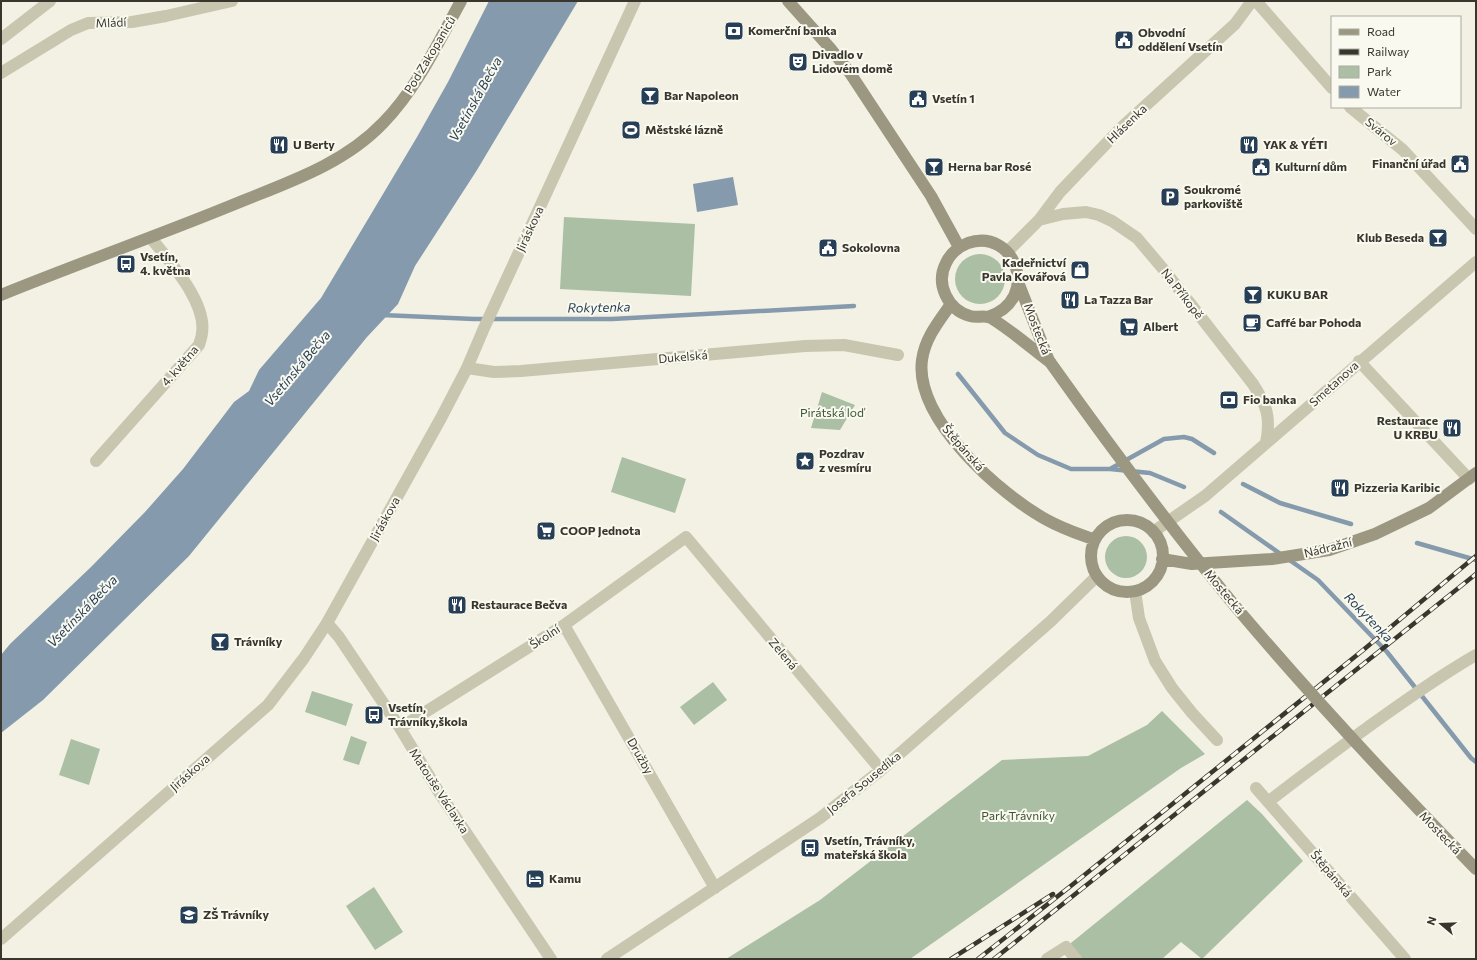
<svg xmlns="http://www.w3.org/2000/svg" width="1477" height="960" font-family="Commissioner,sans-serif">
<rect width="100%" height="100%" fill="#f2f1e3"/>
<path fill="#abbfa4" d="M 564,217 L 695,224 L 691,296 L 560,289 Z
M955 279a25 25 0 1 1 50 0a25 25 0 1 1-50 0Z
M 822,392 L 855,405 L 840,430 L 811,428 Z
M 622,457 L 686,479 L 675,513 L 611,492 Z
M1105 557a21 21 0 1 1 42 0a21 21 0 1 1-42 0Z
M 713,682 L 727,700 L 694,725 L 680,707 Z
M 312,691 L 353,704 L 346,726 L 305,712 Z
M 1162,711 L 1205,754 L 1181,768 L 910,959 L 726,959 L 820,900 L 1002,760 L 1088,756 L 1147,725 Z
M 351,736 L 367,742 L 359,765 L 343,760 Z
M 71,739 L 100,749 L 89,785 L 59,775 Z
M 1247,800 L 1262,814 L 1303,861 L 1202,959 L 1181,942 L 1162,959 L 1076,959 L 1066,947 Z
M 374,887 L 403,932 L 375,950 L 346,906 Z"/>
<path fill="#859aac" d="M 489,1 L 578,1 L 477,170 L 415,266 L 398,304 L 367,337 L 189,556 L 43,700 L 1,733 L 1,655 L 10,644 L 91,567 L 145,512 L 183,469 L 234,402 L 249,391 L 259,370 L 321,298 L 417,137 L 448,82 Z
M 733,177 L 738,205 L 697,212 L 693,184 Z"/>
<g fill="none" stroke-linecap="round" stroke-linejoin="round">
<path stroke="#859aac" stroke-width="4.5" d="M 382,315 L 474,319 L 612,319 L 854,306
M 958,374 L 1005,433 L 1038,455 L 1071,469 L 1110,469 L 1150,473 L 1184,487
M 1110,469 L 1164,439 L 1184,437 L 1192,439 L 1214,453
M 1243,484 L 1280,503 L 1351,524
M 1221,512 L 1282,555
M 1417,543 L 1476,560
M 1288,559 L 1318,580 L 1387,652 L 1471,758 L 1476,762"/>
<path stroke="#c9c6b0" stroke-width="12" d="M 1256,1 L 1332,88
M 1,39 L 50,1
M 1,73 L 71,30 L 88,23 L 132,22 L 166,16 L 232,1
M 1350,107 L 1403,150 L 1476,229
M 1039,220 L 1063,214 L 1086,212 L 1099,215 L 1112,221 L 1137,238 L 1164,270 L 1253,384 C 1267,406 1271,417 1266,443
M 1007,252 L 1039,220 L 1060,192 L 1121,128 L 1235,24 L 1252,1
M 1359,361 L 1469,479
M 467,368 L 494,372 L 521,371 L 805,346 L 844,345 L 898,355
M 96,461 L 199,345 C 200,341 202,337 202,333 C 207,302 169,261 151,238
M 1153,532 L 1205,496 L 1476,262
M 1135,591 L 1139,618 L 1155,661 L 1172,688 L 1192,713 L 1217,740
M 327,623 L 339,637 L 400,728 L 440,794 L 551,959
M 564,625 L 715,888
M 400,728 L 564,625 L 686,537 L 881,770
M 1256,788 L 1405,959
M 1268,802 C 1301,776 1334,752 1368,727 C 1403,702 1438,677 1476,655
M 1,939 L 268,705 L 304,658 L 327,623 L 441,418 L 467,368 L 484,328 L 635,1
M 607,959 L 820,818 L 881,770 L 1051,621 L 1097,576
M 1047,959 L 1066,947 L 1076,959"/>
<path stroke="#9c9781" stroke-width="12" d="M 788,1 L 830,48 L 850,73 L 931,196 L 959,247
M 1018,282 L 1049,361
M 1,295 C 77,264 154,237 230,206 C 283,184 342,166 383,123 C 417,88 438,43 461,1
M 951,304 C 939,321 925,338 922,360 C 914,419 1001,495 1047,520 C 1063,529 1079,534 1095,540
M 988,317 C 1042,299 1015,227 968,243 C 958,247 950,254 946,263 C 935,284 948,310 970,316 C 977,318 985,315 991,318 C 1012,331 1030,347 1050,362
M1091 556a36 36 0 1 1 72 0a36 36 0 1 1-72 0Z
M 1162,559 L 1192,564 L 1272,559 L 1329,550 L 1375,534 L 1429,508 L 1476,473"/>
<defs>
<path id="rail" d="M 951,959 L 1053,894
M 978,959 L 1072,885 L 1362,651 L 1476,556
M 994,959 L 1476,574"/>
</defs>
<use href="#rail" stroke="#39362d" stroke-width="4.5"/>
<use href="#rail" stroke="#f9f9ef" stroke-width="3" stroke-dasharray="9" stroke-linecap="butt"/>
<path stroke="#9c9781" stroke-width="12" d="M 1050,362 C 1109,445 1170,527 1235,606 C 1312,697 1393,784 1476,869"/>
</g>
<defs>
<symbol id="bank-square" viewBox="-11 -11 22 22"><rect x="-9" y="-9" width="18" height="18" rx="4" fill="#273f56" stroke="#f9f9ef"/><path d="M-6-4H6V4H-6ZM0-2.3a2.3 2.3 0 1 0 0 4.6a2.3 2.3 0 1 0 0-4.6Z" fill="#fff"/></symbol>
<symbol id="civic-square" viewBox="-11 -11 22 22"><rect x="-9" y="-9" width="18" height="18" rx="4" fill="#273f56" stroke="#f9f9ef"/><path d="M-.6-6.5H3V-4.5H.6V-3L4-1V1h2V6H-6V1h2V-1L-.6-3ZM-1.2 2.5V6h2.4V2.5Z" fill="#fff"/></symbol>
<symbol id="theatre-square" viewBox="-11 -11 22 22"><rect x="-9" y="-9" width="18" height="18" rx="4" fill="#273f56" stroke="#f9f9ef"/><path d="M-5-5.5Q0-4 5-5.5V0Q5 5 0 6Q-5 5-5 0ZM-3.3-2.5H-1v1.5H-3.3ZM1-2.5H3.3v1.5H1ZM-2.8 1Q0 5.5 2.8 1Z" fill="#fff"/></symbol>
<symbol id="bar-square" viewBox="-11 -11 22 22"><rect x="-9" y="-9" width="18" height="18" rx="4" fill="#273f56" stroke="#f9f9ef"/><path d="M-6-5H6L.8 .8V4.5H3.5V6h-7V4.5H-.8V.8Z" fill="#fff"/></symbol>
<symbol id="stadium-square" viewBox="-11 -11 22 22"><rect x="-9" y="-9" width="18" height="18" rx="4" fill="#273f56" stroke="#f9f9ef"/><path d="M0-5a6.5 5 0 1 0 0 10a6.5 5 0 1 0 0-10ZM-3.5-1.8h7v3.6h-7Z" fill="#fff"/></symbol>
<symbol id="restaurant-square" viewBox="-11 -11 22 22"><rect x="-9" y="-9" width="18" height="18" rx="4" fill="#273f56" stroke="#f9f9ef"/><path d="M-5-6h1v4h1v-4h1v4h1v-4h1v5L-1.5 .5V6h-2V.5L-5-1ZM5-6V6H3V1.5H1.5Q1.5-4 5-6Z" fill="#fff"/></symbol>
<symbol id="parking-square" viewBox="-11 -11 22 22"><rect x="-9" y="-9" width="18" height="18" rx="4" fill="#273f56" stroke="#f9f9ef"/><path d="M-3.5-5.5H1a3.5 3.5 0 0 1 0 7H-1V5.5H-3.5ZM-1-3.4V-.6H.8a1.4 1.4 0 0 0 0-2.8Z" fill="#fff"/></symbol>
<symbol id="bus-square" viewBox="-11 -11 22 22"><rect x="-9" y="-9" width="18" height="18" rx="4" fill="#273f56" stroke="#f9f9ef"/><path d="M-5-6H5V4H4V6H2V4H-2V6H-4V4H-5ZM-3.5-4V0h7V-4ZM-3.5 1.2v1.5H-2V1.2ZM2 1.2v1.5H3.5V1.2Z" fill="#fff"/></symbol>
<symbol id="shop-square" viewBox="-11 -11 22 22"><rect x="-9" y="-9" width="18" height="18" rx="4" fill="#273f56" stroke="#f9f9ef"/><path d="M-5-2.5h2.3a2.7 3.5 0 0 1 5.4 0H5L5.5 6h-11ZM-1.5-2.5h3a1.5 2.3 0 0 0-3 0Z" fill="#fff"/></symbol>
<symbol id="cafe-square" viewBox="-11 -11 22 22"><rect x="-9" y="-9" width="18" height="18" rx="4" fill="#273f56" stroke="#f9f9ef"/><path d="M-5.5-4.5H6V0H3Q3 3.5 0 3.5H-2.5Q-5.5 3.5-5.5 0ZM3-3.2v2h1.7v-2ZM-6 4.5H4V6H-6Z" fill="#fff"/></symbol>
<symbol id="supermarket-square" viewBox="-11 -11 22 22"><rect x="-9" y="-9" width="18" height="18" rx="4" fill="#273f56" stroke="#f9f9ef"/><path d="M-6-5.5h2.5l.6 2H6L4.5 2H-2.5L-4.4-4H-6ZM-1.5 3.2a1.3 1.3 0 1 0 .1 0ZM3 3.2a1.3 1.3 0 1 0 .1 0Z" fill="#fff"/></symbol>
<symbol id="sight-square" viewBox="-11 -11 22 22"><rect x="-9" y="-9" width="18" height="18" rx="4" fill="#273f56" stroke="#f9f9ef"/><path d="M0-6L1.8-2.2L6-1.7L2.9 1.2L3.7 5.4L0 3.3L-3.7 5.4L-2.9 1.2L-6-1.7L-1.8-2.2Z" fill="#fff"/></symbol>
<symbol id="hotel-square" viewBox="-11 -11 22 22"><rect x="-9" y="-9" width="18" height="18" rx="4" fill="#273f56" stroke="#f9f9ef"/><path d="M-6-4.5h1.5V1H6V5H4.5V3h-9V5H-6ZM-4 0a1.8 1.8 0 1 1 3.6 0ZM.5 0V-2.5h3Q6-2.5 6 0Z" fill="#fff"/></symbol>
<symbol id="school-square" viewBox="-11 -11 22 22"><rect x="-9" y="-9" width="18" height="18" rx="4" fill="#273f56" stroke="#f9f9ef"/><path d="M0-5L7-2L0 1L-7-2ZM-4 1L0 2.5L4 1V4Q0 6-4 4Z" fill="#fff"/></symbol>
</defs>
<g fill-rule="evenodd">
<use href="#bank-square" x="723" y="20" width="22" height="22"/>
<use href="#civic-square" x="1113" y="29" width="22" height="22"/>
<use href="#theatre-square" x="787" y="51" width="22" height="22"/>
<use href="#bar-square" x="639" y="85" width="22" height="22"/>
<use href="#civic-square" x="907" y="88" width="22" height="22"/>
<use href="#stadium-square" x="620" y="119" width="22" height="22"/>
<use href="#restaurant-square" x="268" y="134" width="22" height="22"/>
<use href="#restaurant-square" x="1238" y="134" width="22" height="22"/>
<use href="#civic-square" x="1449" y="153" width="22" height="22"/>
<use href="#bar-square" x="923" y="156" width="22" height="22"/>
<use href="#civic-square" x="1250" y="156" width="22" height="22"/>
<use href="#parking-square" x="1159" y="186" width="22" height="22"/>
<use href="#bar-square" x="1427" y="227" width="22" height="22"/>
<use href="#civic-square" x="817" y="237" width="22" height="22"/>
<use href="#bus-square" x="115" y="253" width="22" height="22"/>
<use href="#shop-square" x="1069" y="259" width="22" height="22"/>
<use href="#bar-square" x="1242" y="284" width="22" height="22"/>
<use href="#restaurant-square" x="1059" y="289" width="22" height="22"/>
<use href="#cafe-square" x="1241" y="312" width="22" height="22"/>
<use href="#supermarket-square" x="1118" y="316" width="22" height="22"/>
<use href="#bank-square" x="1218" y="389" width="22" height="22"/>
<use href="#restaurant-square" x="1441" y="417" width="22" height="22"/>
<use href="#sight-square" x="794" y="450" width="22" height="22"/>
<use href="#restaurant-square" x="1329" y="477" width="22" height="22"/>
<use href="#supermarket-square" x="535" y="520" width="22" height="22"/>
<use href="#restaurant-square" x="446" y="594" width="22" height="22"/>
<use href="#bar-square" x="209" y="631" width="22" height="22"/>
<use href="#bus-square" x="363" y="704" width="22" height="22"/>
<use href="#bus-square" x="799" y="837" width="22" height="22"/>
<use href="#hotel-square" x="524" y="868" width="22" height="22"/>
<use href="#school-square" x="178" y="904" width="22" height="22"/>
</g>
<g text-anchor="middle" stroke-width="4" stroke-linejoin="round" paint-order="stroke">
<g font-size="12" fill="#39362d" stroke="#f9f9ef">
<text transform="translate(111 23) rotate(-2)" y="4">Mládí</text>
<text transform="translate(430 55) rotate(-59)" y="4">Pod Zakopaniců</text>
<text transform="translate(1127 124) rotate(-44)" y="4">Hlásenka</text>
<text transform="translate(1381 132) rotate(39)" y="4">Svárov</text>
<text transform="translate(530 229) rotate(-65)" y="4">Jiráskova</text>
<text transform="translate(1182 294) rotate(52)" y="4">Na Příkopě</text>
<text transform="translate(1037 329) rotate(69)" y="4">Mostecká</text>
<text transform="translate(683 357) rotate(-5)" y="4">Dukelská</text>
<text transform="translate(180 366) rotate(-49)" y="4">4. května</text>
<text transform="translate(1334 384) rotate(-42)" y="4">Smetanova</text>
<text transform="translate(963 448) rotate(49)" y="4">Štěpánská</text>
<text transform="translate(385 519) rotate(-61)" y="4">Jiráskova</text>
<text transform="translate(1328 548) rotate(-14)" y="4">Nádražní</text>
<text transform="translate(1224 592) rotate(50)" y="4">Mostecká</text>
<text transform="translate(545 637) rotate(-33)" y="4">Školní</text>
<text transform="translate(783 654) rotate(50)" y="4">Zelená</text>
<text transform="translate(640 756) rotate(60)" y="4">Družby</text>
<text transform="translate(190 773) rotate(-42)" y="4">Jiráskova</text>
<text transform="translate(864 783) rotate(-39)" y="4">Josefa Sousedíka</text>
<text transform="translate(439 791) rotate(57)" y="4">Matouše Václavka</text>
<text transform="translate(1440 833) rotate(46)" y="4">Mostecká</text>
<text transform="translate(1331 874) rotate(50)" y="4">Štěpánská</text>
</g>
<g font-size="12" font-weight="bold" fill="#39362d" stroke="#f9f9ef" text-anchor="start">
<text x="748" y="35">Komerční banka</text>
<text x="1138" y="37">Obvodní<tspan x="1138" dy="14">oddělení Vsetín</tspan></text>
<text x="812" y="59">Divadlo v<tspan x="812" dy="14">Lidovém domě</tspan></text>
<text x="664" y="100">Bar Napoleon</text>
<text x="932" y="103">Vsetín 1</text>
<text x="645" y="134">Městské lázně</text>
<text x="293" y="149">U Berty</text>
<text x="1263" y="149">YAK &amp; YÉTI</text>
<text x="1446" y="168" text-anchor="end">Finanční úřad</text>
<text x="948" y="171">Herna bar Rosé</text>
<text x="1275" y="171">Kulturní dům</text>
<text x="1184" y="194">Soukromé<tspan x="1184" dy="14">parkoviště</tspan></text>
<text x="1424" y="242" text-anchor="end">Klub Beseda</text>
<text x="842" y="252">Sokolovna</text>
<text x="140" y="261">Vsetín,<tspan x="140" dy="14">4. května</tspan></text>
<text x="1066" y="267" text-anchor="end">Kadeřnictví<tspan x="1066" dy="14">Pavla Kovářová</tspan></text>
<text x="1267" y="299">KUKU BAR</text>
<text x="1084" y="304">La Tazza Bar</text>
<text x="1266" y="327">Caffé bar Pohoda</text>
<text x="1143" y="331">Albert</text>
<text x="1243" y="404">Fio banka</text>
<text x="1438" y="425" text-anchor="end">Restaurace<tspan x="1438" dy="14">U KRBU</tspan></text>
<text x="819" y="458">Pozdrav<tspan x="819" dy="14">z vesmíru</tspan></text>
<text x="1354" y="492">Pizzeria Karibic</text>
<text x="560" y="535">COOP Jednota</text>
<text x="471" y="609">Restaurace Bečva</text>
<text x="234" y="646">Trávníky</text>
<text x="388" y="712">Vsetín,<tspan x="388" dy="14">Trávníky,škola</tspan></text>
<text x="824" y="845">Vsetín, Trávníky,<tspan x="824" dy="14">mateřská škola</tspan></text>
<text x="549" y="883">Kamu</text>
<text x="203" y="919">ZŠ Trávníky</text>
</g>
<g font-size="12" fill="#3a5433" stroke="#f9f9ef">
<text x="832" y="417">Pirátská loď</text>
<text x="1018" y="820">Park Trávníky</text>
</g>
<g font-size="13" font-style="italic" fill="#273f56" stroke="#f9f9ef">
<text transform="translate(475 99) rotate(-61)" y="5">Vsetínská Bečva</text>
<text transform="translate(599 307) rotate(-1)" y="5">Rokytenka</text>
<text transform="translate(297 368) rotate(-50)" y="5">Vsetínská Bečva</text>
<text transform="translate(82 611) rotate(-46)" y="5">Vsetínská Bečva</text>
<text transform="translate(1369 617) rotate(46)" y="5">Rokytenka</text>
</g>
</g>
<rect width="1477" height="960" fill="none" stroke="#39362d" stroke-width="4"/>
<rect x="1331" y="16" width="130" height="92" fill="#f9f9ef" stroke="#acaba1"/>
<rect x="1339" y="29" width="20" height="6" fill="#9c9781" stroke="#acaba1"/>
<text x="1367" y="36" font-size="12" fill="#39362d">Road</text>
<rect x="1339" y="49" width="20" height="6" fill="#39362d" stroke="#acaba1"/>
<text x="1367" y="56" font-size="12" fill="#39362d">Railway</text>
<rect x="1339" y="66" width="20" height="12" fill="#abbfa4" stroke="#acaba1"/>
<text x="1367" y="76" font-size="12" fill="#39362d">Park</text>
<rect x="1339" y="86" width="20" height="12" fill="#859aac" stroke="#acaba1"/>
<text x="1367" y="96" font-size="12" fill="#39362d">Water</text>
<g transform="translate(1441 924) rotate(289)" stroke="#f9f9ef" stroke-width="3" paint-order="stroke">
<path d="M0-3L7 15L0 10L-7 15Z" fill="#39362d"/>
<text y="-6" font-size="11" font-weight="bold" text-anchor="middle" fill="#39362d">N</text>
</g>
</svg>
